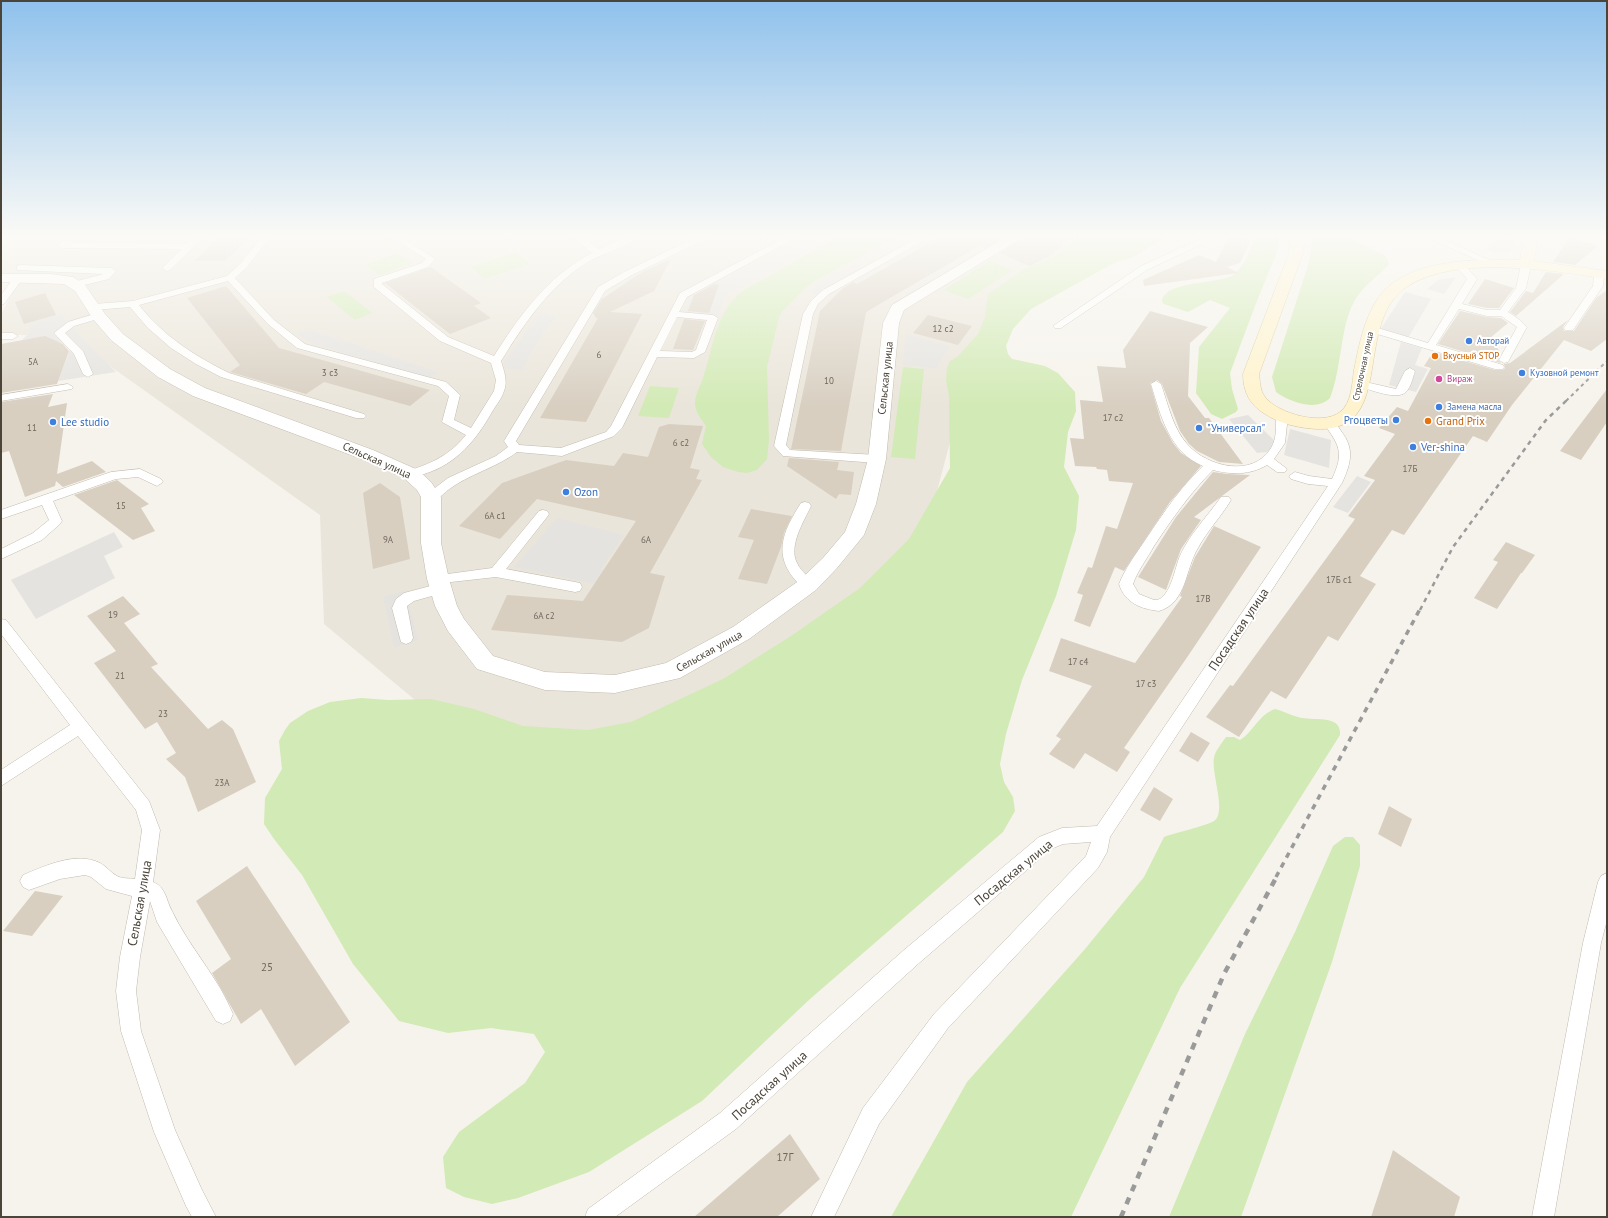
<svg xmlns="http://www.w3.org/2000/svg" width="1608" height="1218" font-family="'PT Sans',sans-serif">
<rect width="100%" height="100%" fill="#f6f3ec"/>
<path fill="#eae5da" d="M 11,236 L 1105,236 L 980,329 L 906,608 L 618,773 L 439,720 L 324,624 L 320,515 L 69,337 L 1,334 L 1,315 L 21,275 L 1,274 L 1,245 Z"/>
<path fill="#d2eab5" d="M 840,236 L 898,236 L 813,282 L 805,288 L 780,314 L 767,367 L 769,440 L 767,459 L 757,470 L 747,473 L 738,472 L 723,467 L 711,457 L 702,444 L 706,426 C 701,418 696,414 695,404 C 695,394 700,387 703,378 C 713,347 716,311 744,290 Z
M 1079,236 L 1167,236 L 1135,256 L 1114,263 L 1031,309 L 1013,329 L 1006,346 L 1008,354 L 1012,359 L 1045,366 L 1058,373 L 1075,392 L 1076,411 L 1068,432 L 1064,467 L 1079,496 L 1076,530 L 1056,596 L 1022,680 L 1006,734 L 1000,764 L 1004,782 L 1013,797 L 1015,811 L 1003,832 L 810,999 L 702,1101 L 589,1172 L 518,1198 L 492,1204 L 464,1197 L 446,1188 L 443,1157 L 459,1132 L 525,1083 L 545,1052 L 534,1034 L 491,1028 L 448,1033 L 399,1021 L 353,964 L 302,875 L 274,839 L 264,824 L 265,798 L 282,769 L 279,741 L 285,730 L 290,723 L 308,711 L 330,702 L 361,698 L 388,700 L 431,699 L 474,709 L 523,726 L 588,730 L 631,722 L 723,679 L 791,636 L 860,588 L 909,539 L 950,468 L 949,396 L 946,380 L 947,368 L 950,361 L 957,357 L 978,334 L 985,317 L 988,294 L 1024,269 L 1053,257 Z
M 1254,236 L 1278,236 L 1279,242 L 1277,252 L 1255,306 L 1230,373 L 1232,389 L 1238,409 L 1236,412 L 1222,419 L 1211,414 L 1196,393 L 1199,347 L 1230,308 L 1210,300 L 1188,312 L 1164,304 L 1162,302 C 1163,280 1217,285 1233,275 C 1243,268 1250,250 1255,239 Z
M 1309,236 L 1343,236 L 1383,254 L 1387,258 L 1389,264 C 1377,278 1363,285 1354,302 C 1340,327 1342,368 1330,398 C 1316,412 1290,402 1276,392 L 1272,377 L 1309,262 L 1312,244 Z
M 516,252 L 530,264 L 484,279 L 471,267 Z
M 397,253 L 412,263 L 380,275 L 365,265 Z
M 989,261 L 1013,270 L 968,299 L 944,290 Z
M 344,291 L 372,313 L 355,320 L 327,297 Z
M 903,367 L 924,369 L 915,459 L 891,457 Z
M 650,386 L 679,388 L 669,418 L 638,416 Z
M 1275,709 C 1283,711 1290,715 1298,717 C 1312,722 1342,713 1340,735 L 1180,988 L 1071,1217 L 891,1217 L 967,1082 L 1085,949 L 1144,877 L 1164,837 C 1174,833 1206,826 1214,821 C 1227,812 1211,774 1214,758 C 1215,751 1222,743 1226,737 L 1234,737 L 1240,740 C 1254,731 1259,714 1275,709 Z
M 1345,837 L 1353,837 L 1360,845 L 1360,866 L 1332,962 L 1241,1217 L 1169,1217 L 1245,1034 L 1295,932 L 1333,846 Z"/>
<path fill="#e5e3e0" d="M 354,236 L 416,236 L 420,239 L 377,253 Z
M 643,236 L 661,236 L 598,264 L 590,261 Z
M 809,236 L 817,236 L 826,240 L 725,295 L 718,316 L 682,314 L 690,297 Z
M 1503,236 L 1512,238 L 1515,246 L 1510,252 L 1498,253 L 1485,249 Z
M 855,264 L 865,268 L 846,278 L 837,274 Z
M 1456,277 L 1444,294 L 1427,289 L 1438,280 Z
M 826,280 L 835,284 L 818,295 L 809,292 Z
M 1405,292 L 1431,299 L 1408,338 L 1380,330 Z
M 541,313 L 556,318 L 550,323 L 530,354 L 522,371 L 504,368 L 505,361 L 536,317 Z
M 62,314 L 75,331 L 116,372 L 58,381 L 71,347 L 60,342 L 16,350 L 21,341 L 30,332 L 28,324 Z
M 309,329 L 438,372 L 429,378 L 311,343 L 296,334 Z
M 906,334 L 950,346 L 936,368 L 903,365 Z
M 1401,342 L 1422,348 L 1415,365 L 1428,369 L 1416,392 L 1389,385 Z
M 1248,415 L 1276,442 L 1267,452 L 1257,453 L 1229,419 Z
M 1290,429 L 1331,440 L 1329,468 L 1284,455 Z
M 1357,476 L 1371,482 L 1348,513 L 1333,507 Z
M 557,518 L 624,535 L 601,569 L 608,570 L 601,585 L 514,567 Z
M 114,532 L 123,547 L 104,556 L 115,578 L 36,619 L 11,580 Z
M 406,590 L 418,640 L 394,648 L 383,597 Z"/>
<path fill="#d8cfc1" d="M 221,236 L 252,236 L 225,261 L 194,261 Z
M 942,236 L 1005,236 L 986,248 L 981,245 L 866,312 L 841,451 L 791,449 L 820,311 L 842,289 L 853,282 L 857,284 Z
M 1026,236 L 1074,236 L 1050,256 L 1030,266 L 999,253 Z
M 1229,236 L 1251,240 L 1240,263 L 1227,267 L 1239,273 L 1144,286 L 1143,280 L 1199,255 L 1216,262 Z
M 1569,237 L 1598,246 L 1575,265 L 1553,262 Z
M 671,259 L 654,291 L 610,312 L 642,314 L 586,422 L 540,418 L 598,318 L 596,318 L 593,313 L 602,299 L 642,272 Z
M 431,267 L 481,303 L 474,306 L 491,318 L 450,334 L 385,283 Z
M 1546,272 L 1564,274 L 1516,316 L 1510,312 L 1526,291 L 1533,293 Z
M 1485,279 L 1514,288 L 1499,308 L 1487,308 L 1468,304 Z
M 714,284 L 719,285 L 709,313 L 688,311 L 694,295 Z
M 226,286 L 279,348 L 430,390 L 410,406 L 324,382 L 306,394 L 230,372 L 240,365 L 187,298 Z
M 1607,290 L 1607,339 L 1591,351 L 1564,340 L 1512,405 L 1487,442 L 1473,436 L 1404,535 L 1392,530 L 1360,576 L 1376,584 L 1338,641 L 1328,636 L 1286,699 L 1271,691 L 1239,737 L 1206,717 L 1230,685 L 1233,686 L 1355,519 L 1348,516 L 1375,480 L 1364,476 L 1395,434 L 1379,428 L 1397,407 L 1408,411 L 1431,368 L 1424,366 L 1433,352 L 1495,370 L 1503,370 L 1505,368 L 1504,364 L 1510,363 L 1568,320 L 1563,327 L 1564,331 L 1574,331 L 1596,298 Z
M 45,293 L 56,315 L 24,324 L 15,302 Z
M 1150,311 L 1208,327 L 1190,343 L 1188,396 L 1205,418 L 1209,418 L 1243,464 L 1219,462 L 1197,451 L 1189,444 L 1180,431 L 1162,384 L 1157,380 L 1150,383 L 1161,421 L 1173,443 L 1181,453 L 1201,466 L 1170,502 L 1124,571 L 1115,567 L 1090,627 L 1074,621 L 1083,595 L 1077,593 L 1088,567 L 1092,568 L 1106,526 L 1117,529 L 1133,483 L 1109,481 L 1107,470 L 1097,469 L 1096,467 L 1075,466 L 1070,438 L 1084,439 L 1080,400 L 1103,402 L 1097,366 L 1126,368 L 1123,350 Z
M 1460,311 L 1487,317 L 1501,318 L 1508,323 L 1490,338 L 1501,353 L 1498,360 L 1501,363 L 1438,344 Z
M 928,315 L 972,326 L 958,345 L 913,333 Z
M 684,319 L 705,321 L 693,350 L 673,349 Z
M 45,336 L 63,344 L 69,351 L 57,384 L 1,393 L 1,344 Z
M 1607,389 L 1607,422 L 1581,460 L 1560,451 Z
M 53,394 L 48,407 L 67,403 L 57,474 L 92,461 L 106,472 L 63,487 L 56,481 L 55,486 L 25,497 L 9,451 L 1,453 L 1,402 Z
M 669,424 L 703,426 L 690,468 L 700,470 L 696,479 L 702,480 L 650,573 L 665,576 L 649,628 L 622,642 L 491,630 L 507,595 L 583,601 L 636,521 L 537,499 L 500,539 L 459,526 L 502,483 L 566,460 L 614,466 L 623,453 L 648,457 L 659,427 Z
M 789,458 L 839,462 L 837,470 L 854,472 L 851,495 L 839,494 L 836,499 L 787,466 Z
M 1213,472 L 1227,474 L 1250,475 L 1194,517 L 1201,520 L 1181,549 L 1166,590 L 1138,577 L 1176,517 Z
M 117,480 L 149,504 L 141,508 L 155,531 L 133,540 L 74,495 Z
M 380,483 L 400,497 L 410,559 L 373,569 L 363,493 Z
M 751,509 L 792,516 L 784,533 L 781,547 L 767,584 L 738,579 L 754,540 L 738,537 Z
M 1214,526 L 1261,547 L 1188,656 L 1124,748 L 1130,752 L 1117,772 L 1085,753 L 1074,769 L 1049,754 L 1061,739 L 1056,736 L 1092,686 L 1049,671 L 1061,638 L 1135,663 L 1182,597 L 1180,596 L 1195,557 Z
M 1506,542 L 1535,555 L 1522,573 L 1521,573 L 1497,609 L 1474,598 L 1498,562 L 1493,560 Z
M 123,596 L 140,614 L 124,623 L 158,664 L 151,667 L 208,729 L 222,720 L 233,729 L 256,782 L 198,812 L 185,777 L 166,759 L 176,753 L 157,722 L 145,729 L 94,663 L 116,651 L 87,616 Z
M 1191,732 L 1210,743 L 1198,762 L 1179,751 Z
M 1154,787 L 1173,799 L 1160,821 L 1140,810 Z
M 1389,806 L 1412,819 L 1401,847 L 1378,834 Z
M 247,866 L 350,1022 L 295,1066 L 261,1009 L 241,1024 L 212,973 L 231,959 L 196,901 Z
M 35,891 L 63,896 L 32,936 L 3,931 Z
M 790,1134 L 820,1179 L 777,1217 L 694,1217 Z
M 1393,1150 L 1460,1197 L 1454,1217 L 1371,1217 Z"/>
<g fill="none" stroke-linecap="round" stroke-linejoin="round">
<defs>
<path id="service" d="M 196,236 L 205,236 L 170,270 L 167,271 L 162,268 L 182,249 L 62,248 L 58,245 L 62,242 L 187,244 Z
M 262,236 L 271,236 L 246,268 L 235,278 L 274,320 L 305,344 L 446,382 L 460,395 L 454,420 L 471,428 L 494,391 L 496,380 L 491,363 L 440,341 L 374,287 L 374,279 L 422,263 L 426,259 L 390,236 L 400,236 L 435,259 L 428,267 L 382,283 L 382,284 L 448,337 L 494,356 C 519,316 549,275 592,253 L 572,236 L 582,236 L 599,249 L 628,236 L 640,236 C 631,245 601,254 588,262 C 550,285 524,324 501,361 C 504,371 508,381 504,391 C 502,398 496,405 492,412 C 476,440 457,464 424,474 C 418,476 413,478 407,477 L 405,474 L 407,471 C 431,464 450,455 466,435 L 442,422 L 449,396 L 438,386 L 297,348 L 268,324 L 228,281 L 139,305 C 163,336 195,356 229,373 L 364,414 L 366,416 L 364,418 L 356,418 L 221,377 L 196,364 L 171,348 L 148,328 L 130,307 L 94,310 L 89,307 L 94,304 L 133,301 L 227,276 L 240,264 Z
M 699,236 L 711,236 L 630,276 L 605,291 L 516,441 L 519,445 L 561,448 L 606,432 L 611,426 L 680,293 L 788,236 L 799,236 L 687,297 L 679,312 L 713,315 L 718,318 L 705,352 L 694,358 L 657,357 L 622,428 L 614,436 L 562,456 L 517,452 C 496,468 469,474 448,490 C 442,495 436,502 427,500 L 425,497 L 427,494 L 448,478 L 496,456 L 508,447 L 504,441 L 598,287 L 624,272 ZM 677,317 L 707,320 L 696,350 L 692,352 L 660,351 Z
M 921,236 L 932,236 L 829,294 L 818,304 L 813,314 L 786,445 L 790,450 L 877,455 L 883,459 L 877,463 L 783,456 L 774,446 L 803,314 L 811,301 L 823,290 Z
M 1207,236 L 1219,236 L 1147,270 L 1061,328 L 1055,328 L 1053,326 L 1141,266 Z
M 1424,236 L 1436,236 L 1498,264 L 1494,267 L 1491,266 Z
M 1510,236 L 1524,236 L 1534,241 L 1530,244 Z
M 1460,262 L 1463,263 L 1477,279 L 1462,304 L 1487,310 L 1500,310 L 1516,288 L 1521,265 L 1526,262 L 1531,265 L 1526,288 L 1508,312 L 1520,320 L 1527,327 L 1508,362 L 1504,363 L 1499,360 L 1517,327 L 1501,316 L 1487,316 L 1459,309 L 1436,345 L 1503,365 L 1504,367 L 1503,369 L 1495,369 L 1367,331 L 1366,329 L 1371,326 L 1428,343 L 1467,279 L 1455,265 Z
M 20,265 L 111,268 L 116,271 L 109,279 L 76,287 L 73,286 L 73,282 L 104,274 L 17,270 L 17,266 Z
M 1599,271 L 1604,274 L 1603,286 L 1573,330 L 1565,330 L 1564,328 L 1593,286 L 1594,274 Z
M 18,275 L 23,278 L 4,304 L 1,305 L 1,295 L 15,276 Z
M 98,313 L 103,316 L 101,318 L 74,326 L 65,333 L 83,351 L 93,374 L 88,377 L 83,374 L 74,354 L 54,333 L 68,322 Z
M 1,333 L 13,333 L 18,336 L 13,339 L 1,339 Z
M 1410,368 L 1415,371 C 1413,377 1411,387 1406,392 C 1397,401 1369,389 1357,386 L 1356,384 L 1361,381 L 1396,389 L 1405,371 Z
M 1156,381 L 1161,384 C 1168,404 1173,429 1188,445 C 1208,467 1253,478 1271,448 C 1277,439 1276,425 1276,415 L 1282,412 L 1288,415 L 1285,443 L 1274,459 L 1287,469 L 1285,472 L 1277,472 L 1267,465 C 1250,475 1232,475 1213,470 C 1190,493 1172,519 1154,546 C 1147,559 1138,570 1133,584 L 1139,594 L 1154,600 C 1169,602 1175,569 1179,558 C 1188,536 1207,517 1221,497 L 1229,497 L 1231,500 C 1221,517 1207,531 1198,548 C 1185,569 1187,603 1159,611 C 1141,609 1125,603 1119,584 C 1125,569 1135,555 1144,542 C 1162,515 1179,489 1203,466 C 1169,452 1161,416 1151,384 Z
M 68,384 L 73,387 L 72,389 L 1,401 L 1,395 Z
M 1330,421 C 1335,422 1338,426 1341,431 C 1355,449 1351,463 1342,483 L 1110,837 L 1107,852 L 1098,868 L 948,1028 L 879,1124 L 834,1217 L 811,1217 L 863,1108 L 934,1014 L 1086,856 L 1091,842 L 1063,844 L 1051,849 L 918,964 L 736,1129 L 615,1217 L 585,1217 L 588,1209 L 720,1113 L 904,950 L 1039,837 L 1062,828 L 1097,826 L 1328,486 L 1308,484 L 1291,479 L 1289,476 L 1295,472 L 1309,476 L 1332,479 C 1344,453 1340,446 1324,424 Z
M 140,469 L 161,479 L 163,482 L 157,486 L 138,477 L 116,479 L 53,501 L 62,521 L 60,524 L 42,540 L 1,559 L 1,549 L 33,533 L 49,520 L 42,505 L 1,519 L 1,510 L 111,472 Z
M 805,502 L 809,503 L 811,506 C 804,521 788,546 797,563 C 801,572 810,577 815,585 L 813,588 C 805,591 802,588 797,582 C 772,555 783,531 801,503 Z
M 543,510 L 547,511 L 549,514 L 547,517 L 506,569 L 575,582 L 580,583 L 582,587 L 580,591 L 575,592 L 496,577 L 442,583 L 446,584 L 448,588 L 446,592 L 414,601 L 407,606 L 413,638 L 411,642 L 406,644 L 401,642 L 392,608 L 396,599 L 404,593 L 438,584 L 433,582 L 431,579 L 433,576 L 492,568 L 539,511 Z
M 1,619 L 6,620 L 149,801 L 160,830 L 153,882 C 166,887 166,900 172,911 C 189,947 218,977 233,1014 L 230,1021 L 223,1024 L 216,1021 L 157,922 L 150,901 L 140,957 L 136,991 L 141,1031 L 175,1130 L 202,1190 L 216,1217 L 192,1217 L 186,1206 L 154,1132 L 121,1031 L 116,991 L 120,957 L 132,896 L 106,889 L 91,877 L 85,875 L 60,879 L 29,890 L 23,887 L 20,881 L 23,875 C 45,866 76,851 100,863 C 106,866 111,873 117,876 C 122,879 130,878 135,879 L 142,830 L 136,810 L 78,736 L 1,786 L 1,770 L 70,725 L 1,634 Z
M 1607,873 L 1607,920 L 1601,943 L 1554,1217 L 1532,1217 L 1583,943 L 1598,882 L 1601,876 Z"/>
<path id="minor" d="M 1008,236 L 1025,236 L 904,310 L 899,323 L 886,459 L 876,504 L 864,535 L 837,568 L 816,590 L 749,639 L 680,678 L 615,693 L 545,690 L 477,669 L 448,631 L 435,606 L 427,579 L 421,543 L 421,497 L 417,490 L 404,478 L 359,458 L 193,396 L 158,377 L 111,340 L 93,319 L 75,291 L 64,284 L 1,282 L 1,274 L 51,274 L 73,277 L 85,285 L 105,314 L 123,334 L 170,369 L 205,388 L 373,450 L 418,470 L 431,482 L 441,497 L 441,543 L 449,579 L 457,606 L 464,619 L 493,656 L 545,672 L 615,675 L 666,663 L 733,627 L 800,580 L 823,558 L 845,532 L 856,504 L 868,459 L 883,323 L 892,305 Z"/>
<path id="secondary" d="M 1287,236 L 1301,236 L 1304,243 L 1303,253 L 1259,374 C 1260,381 1260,391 1265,397 C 1278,414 1323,426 1340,412 C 1352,403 1352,383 1354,370 C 1359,345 1364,319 1378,298 C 1406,258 1477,259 1520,260 L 1524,236 L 1538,236 L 1534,261 L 1607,271 L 1607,279 C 1553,270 1456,255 1408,286 C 1351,322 1398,432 1317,429 C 1299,428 1280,424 1265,414 C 1250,405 1243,392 1243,374 L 1289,253 L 1290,243 Z"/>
</defs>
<use href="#service" stroke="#c2bbae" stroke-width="1"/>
<use href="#minor" stroke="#c2bbae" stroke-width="1"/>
<use href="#secondary" stroke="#d6c79b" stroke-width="1"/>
<use href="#service" fill="#fff" fill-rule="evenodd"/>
<use href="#minor" fill="#fff" fill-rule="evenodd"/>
<use href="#secondary" fill="#fff3cd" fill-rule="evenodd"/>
<path stroke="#9a9a9a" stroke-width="2" stroke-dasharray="3.5 3.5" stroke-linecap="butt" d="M 1566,401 L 1607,361"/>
<path stroke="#9a9a9a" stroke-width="2.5" stroke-dasharray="4.5 4.5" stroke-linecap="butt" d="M 1420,610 L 1453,547 L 1546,420 L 1567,400"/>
<path stroke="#9a9a9a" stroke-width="3.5" stroke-dasharray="5.5 5.5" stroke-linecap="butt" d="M 1276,877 L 1420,609"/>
<path stroke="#9a9a9a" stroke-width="4.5" stroke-dasharray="7 7" stroke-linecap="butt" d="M 1121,1217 L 1224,974 L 1277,876"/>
</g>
<linearGradient id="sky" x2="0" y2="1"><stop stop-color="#8fc1ec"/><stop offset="0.58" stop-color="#fbfaf6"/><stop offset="1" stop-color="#fbfaf6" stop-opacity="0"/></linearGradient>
<rect width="1608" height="407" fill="url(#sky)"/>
<g fill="#3f7fe0" stroke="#fff" stroke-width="1.5">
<circle cx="1469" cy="341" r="4"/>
<circle cx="1522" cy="373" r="4"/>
<circle cx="1439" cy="407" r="4"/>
<circle cx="1396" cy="420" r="4"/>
<circle cx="53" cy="422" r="4"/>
<circle cx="1199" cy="428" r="4"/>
<circle cx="1413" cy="447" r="4"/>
<circle cx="566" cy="492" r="4"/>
</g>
<g fill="#e8710a" stroke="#fff" stroke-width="1.5">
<circle cx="1435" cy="356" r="4"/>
<circle cx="1428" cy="421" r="4"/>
</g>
<circle fill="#d1479c" stroke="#fff" stroke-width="1.5" cx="1439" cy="379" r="4"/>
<g text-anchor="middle" stroke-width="4" stroke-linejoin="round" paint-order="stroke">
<g font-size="9" fill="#6e675b">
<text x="943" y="332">12 с2</text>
<text x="599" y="358">6</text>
<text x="33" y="365">5А</text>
<text x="330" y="376">3 с3</text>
<text x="829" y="384">10</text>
<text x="1113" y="421">17 с2</text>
<text x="32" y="431">11</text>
<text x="681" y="446">6 с2</text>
<text x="1410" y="472">17Б</text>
<text x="121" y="509">15</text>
<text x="495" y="519">6А с1</text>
<text x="388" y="543">9А</text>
<text x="646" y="543">6А</text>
<text x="1339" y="583">17Б с1</text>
<text x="1203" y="602">17В</text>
<text x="113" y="618">19</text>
<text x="544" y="619">6А с2</text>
<text x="1078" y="665">17 с4</text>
<text x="120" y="679">21</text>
<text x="1146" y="687">17 с3</text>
<text x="163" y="717">23</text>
<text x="222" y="786">23А</text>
</g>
<g font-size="9" fill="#366cbe" stroke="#fff" text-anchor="start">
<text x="1477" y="344">Авторай</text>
<text x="1530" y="376">Кузовной ремонт</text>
<text x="1447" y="410">Замена масла</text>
</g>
<g font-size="9" fill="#c56008" stroke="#fff" text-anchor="start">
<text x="1443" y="359">Вкусный STOP</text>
</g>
<g font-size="9" fill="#4b4439" stroke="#fff">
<text transform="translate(1363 366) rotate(-78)" y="3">Стрелочная улица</text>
</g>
<g font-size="9" fill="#b23c85" stroke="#fff" text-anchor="start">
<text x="1447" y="382">Вираж</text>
</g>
<g font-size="11" fill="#4b4439" stroke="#fff">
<text transform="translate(885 378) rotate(-84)" y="4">Сельская улица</text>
<text transform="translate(377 460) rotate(24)" y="4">Сельская улица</text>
<text transform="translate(709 651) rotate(-29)" y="4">Сельская улица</text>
</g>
<g font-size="11" fill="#366cbe" stroke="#fff" text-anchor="start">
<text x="1388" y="424" text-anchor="end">Proцветы</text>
<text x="61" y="426">Lee studio</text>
<text x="1207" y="432">"Универсал"</text>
<text x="1421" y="451">Ver-shina</text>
<text x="574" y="496">Ozon</text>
</g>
<g font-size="11" fill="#c56008" stroke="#fff" text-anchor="start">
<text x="1436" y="425">Grand Prix</text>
</g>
<g font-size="11" fill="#6e675b">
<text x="267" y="971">25</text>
<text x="785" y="1161">17Г</text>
</g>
<g font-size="13" fill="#4b4439" stroke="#fff">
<text transform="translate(1238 629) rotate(-56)" y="5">Посадская улица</text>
<text transform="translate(1013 872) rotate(-39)" y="5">Посадская улица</text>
<text transform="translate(139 903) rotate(-80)" y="5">Сельская улица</text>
<text transform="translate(769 1085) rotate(-42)" y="5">Посадская улица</text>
</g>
</g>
<rect width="1608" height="1218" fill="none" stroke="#4b4439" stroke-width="4"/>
</svg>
